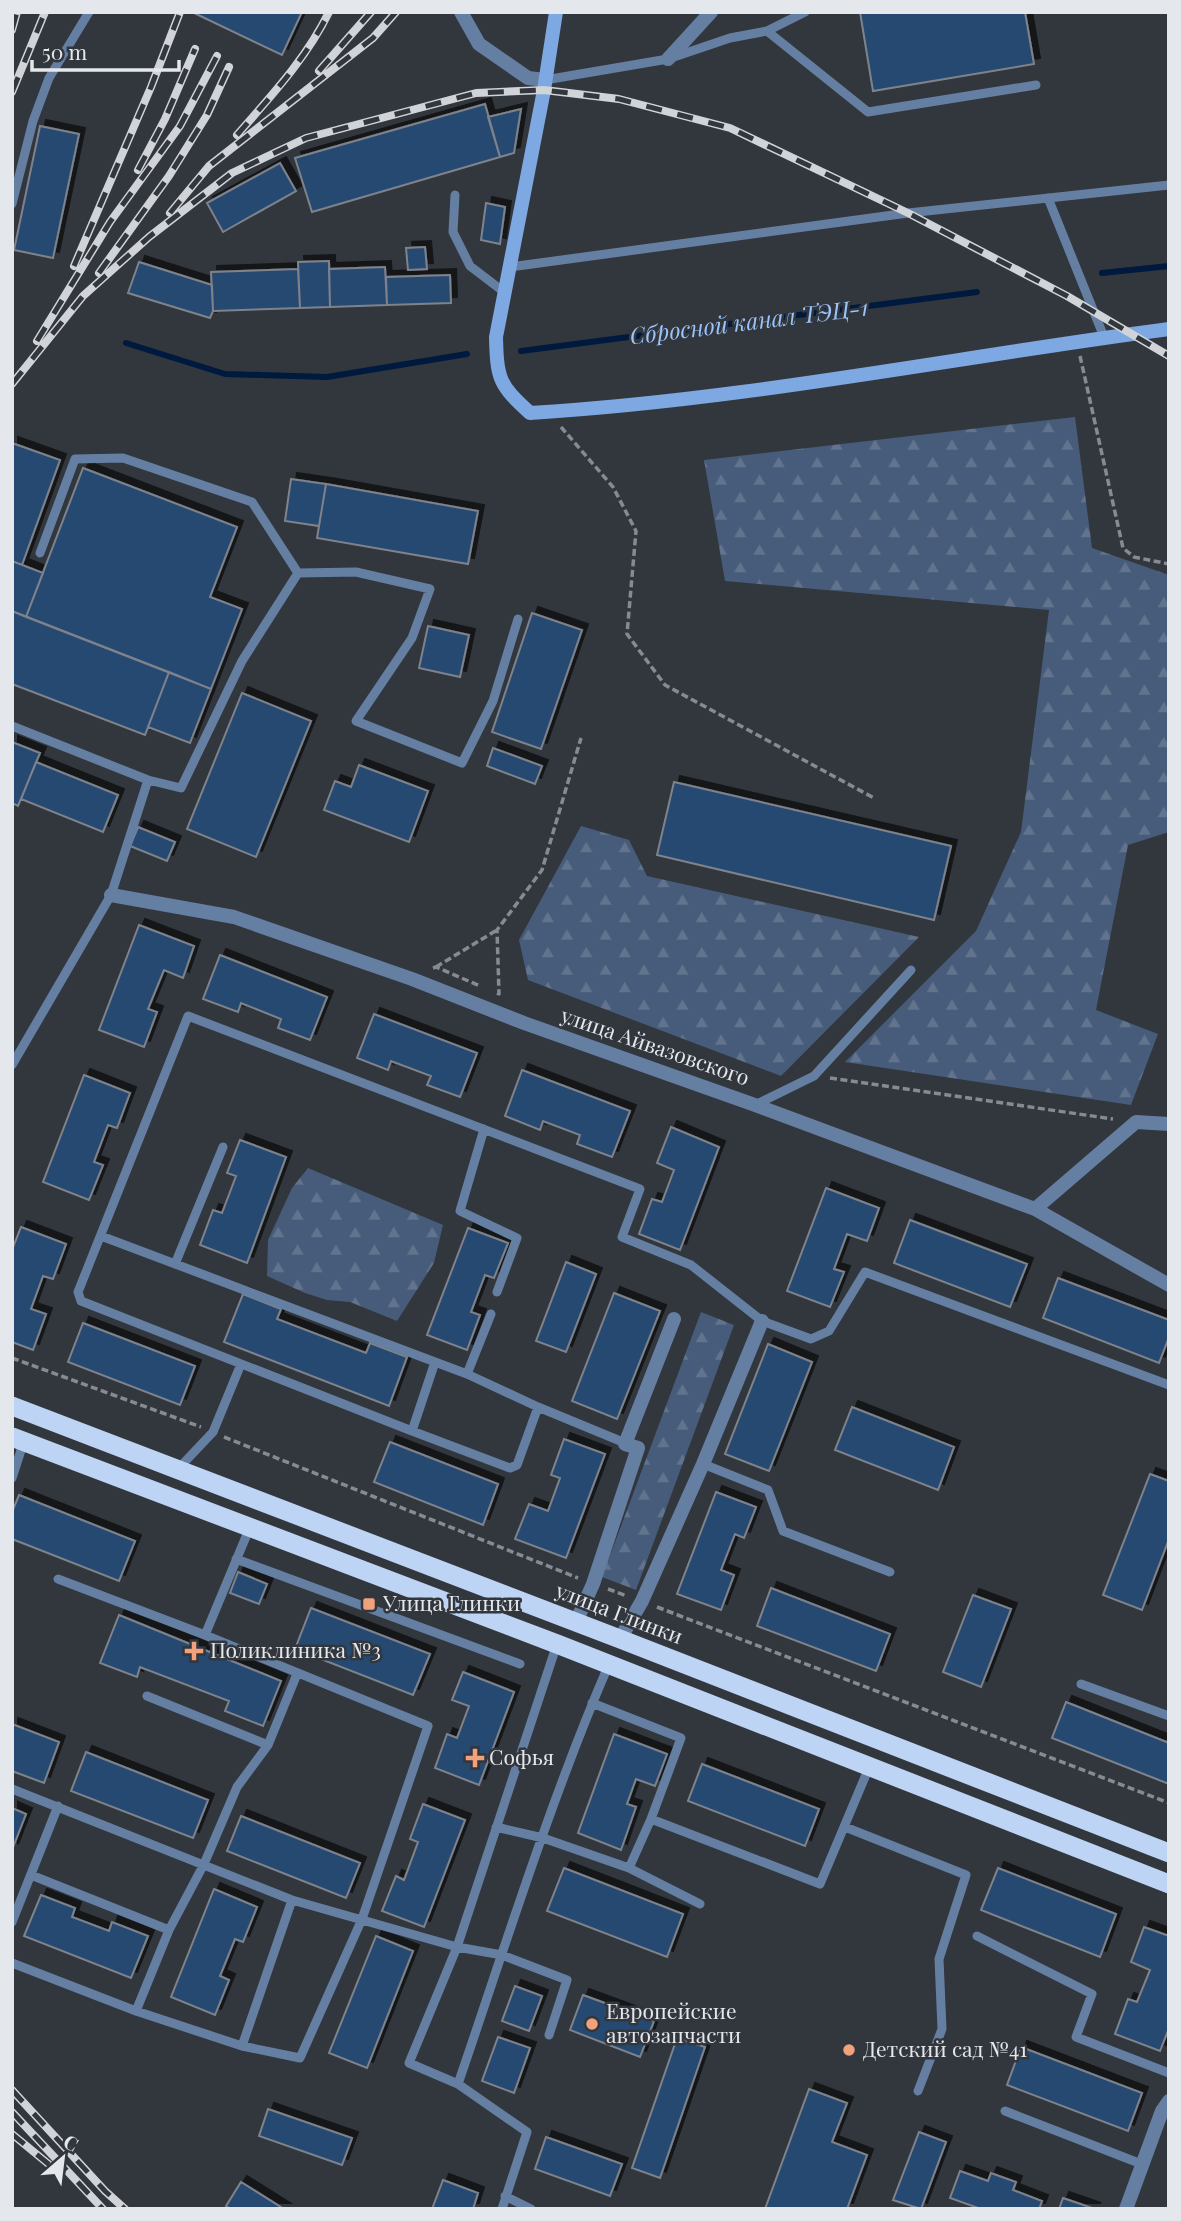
<svg xmlns="http://www.w3.org/2000/svg" width="1181" height="2221" font-family="'Playfair Display',serif">
<defs>
<pattern id="forest-firs" width="22" height="20" patternUnits="userSpaceOnUse" patternTransform="scale(1.75)"><rect width="22" height="20" fill="#465c7a"/><path d="M5 1l3.5 6h-7zM16 11l3.5 6h-7z" fill="#61738d"/></pattern>
<filter id="shadow"><feDropShadow dx="6" dy="-6" stdDeviation="0" flood-color="#0009"/></filter>
</defs>
<rect width="100%" height="100%" fill="#32363d"/>
<path fill="url(#forest-firs)" d="M 1075,417 L 1092,548 L 1169,575 L 1169,832 L 1128,845 L 1096,1010 L 1158,1034 L 1131,1105 L 845,1062 L 976,931 L 1021,832 L 1049,610 L 725,581 L 704,460 Z
M 581,826 L 629,840 L 647,876 L 919,937 L 781,1076 L 528,980 L 519,940 Z
M 308,1168 L 443,1225 L 434,1263 L 397,1321 L 350,1302 L 327,1300 L 305,1293 L 267,1276 L 268,1240 L 292,1188 Z
M 701,1312 L 734,1325 L 636,1590 L 602,1577 Z"/>
<g fill="none" stroke-linecap="round" stroke-linejoin="round">
<path stroke="#00193f" stroke-width="6" d="M 1102,273 L 1169,266
M 126,343 L 225,374 L 327,377 L 467,354
M 521,351 L 977,292"/>
</g>
<path fill="#284872" stroke="#7e838b" stroke-width="2" filter="url(#shadow)" d="M 192,12 L 302,12 L 282,55 Z
M 860,12 L 1025,12 L 1034,64 L 873,91 Z
M 485,104 L 500,157 L 312,212 L 295,158 Z
M 521,109 L 514,153 L 500,157 L 488,117 Z
M 40,126 L 79,134 L 53,258 L 14,250 Z
M 280,163 L 296,191 L 223,232 L 207,203 Z
M 486,203 L 505,207 L 500,244 L 481,240 Z
M 425,247 L 427,269 L 408,270 L 406,248 Z
M 329,261 L 330,307 L 300,308 L 298,262 Z
M 139,262 L 212,285 L 213,311 L 210,318 L 128,293 Z
M 385,267 L 387,305 L 330,307 L 329,269 Z
M 298,269 L 300,308 L 213,311 L 211,272 Z
M 450,275 L 451,303 L 387,305 L 386,277 Z
M 12,443 L 60,460 L 22,565 L 12,561 Z
M 83,468 L 237,527 L 210,597 L 242,609 L 211,689 L 26,617 Z
M 291,479 L 326,484 L 319,526 L 285,521 Z
M 326,484 L 478,511 L 468,564 L 317,538 Z
M 12,561 L 43,573 L 26,617 L 12,611 Z
M 12,611 L 169,672 L 145,735 L 12,684 Z
M 532,613 L 582,630 L 541,749 L 492,732 Z
M 428,626 L 469,635 L 460,677 L 419,668 Z
M 169,672 L 211,689 L 190,743 L 148,727 Z
M 242,693 L 311,721 L 256,857 L 187,829 Z
M 12,742 L 40,753 L 18,806 L 12,803 Z
M 493,748 L 542,766 L 535,784 L 487,766 Z
M 36,762 L 118,795 L 103,832 L 21,799 Z
M 359,765 L 428,791 L 409,842 L 324,810 L 335,781 L 351,787 Z
M 674,782 L 951,846 L 934,920 L 657,855 Z
M 138,827 L 175,842 L 167,861 L 130,846 Z
M 139,925 L 194,946 L 183,978 L 164,970 L 148,1009 L 157,1012 L 144,1047 L 99,1030 Z
M 220,955 L 327,997 L 310,1040 L 278,1028 L 281,1019 L 241,1003 L 238,1012 L 203,999 Z
M 374,1014 L 477,1053 L 460,1097 L 427,1085 L 431,1076 L 391,1061 L 388,1070 L 357,1058 Z
M 522,1070 L 630,1111 L 612,1157 L 577,1144 L 580,1135 L 543,1121 L 540,1130 L 505,1116 Z
M 84,1075 L 130,1093 L 117,1128 L 108,1125 L 94,1162 L 103,1165 L 89,1200 L 43,1182 Z
M 671,1127 L 719,1147 L 680,1250 L 639,1234 L 652,1199 L 662,1202 L 674,1170 L 657,1163 Z
M 240,1140 L 286,1157 L 247,1263 L 200,1245 L 213,1210 L 222,1213 L 236,1176 L 227,1173 Z
M 826,1188 L 879,1208 L 867,1241 L 847,1234 L 834,1269 L 844,1272 L 830,1307 L 787,1291 Z
M 910,1220 L 1027,1264 L 1010,1307 L 894,1263 Z
M 21,1227 L 66,1244 L 53,1279 L 43,1276 L 31,1309 L 46,1314 L 33,1350 L 12,1342 L 12,1250 Z
M 468,1228 L 508,1243 L 494,1278 L 485,1275 L 471,1312 L 480,1315 L 467,1350 L 427,1335 Z
M 566,1262 L 596,1274 L 566,1352 L 536,1341 Z
M 1058,1278 L 1169,1320 L 1169,1337 L 1159,1363 L 1043,1318 Z
M 614,1293 L 660,1311 L 617,1419 L 572,1401 Z
M 243,1294 L 281,1309 L 277,1319 L 366,1353 L 370,1343 L 407,1357 L 389,1406 L 224,1342 Z
M 83,1323 L 195,1366 L 180,1405 L 68,1362 Z
M 768,1344 L 812,1362 L 769,1471 L 725,1454 Z
M 852,1407 L 954,1447 L 938,1490 L 835,1450 Z
M 564,1439 L 605,1454 L 566,1558 L 515,1539 L 529,1504 L 548,1511 L 560,1478 L 551,1475 Z
M 390,1442 L 498,1484 L 483,1525 L 374,1482 Z
M 1150,1474 L 1169,1481 L 1169,1539 L 1142,1610 L 1103,1595 Z
M 716,1492 L 756,1507 L 744,1538 L 735,1534 L 721,1570 L 734,1575 L 721,1610 L 677,1594 Z
M 19,1495 L 135,1541 L 119,1581 L 12,1539 L 12,1512 Z
M 238,1572 L 267,1584 L 259,1604 L 230,1593 Z
M 771,1588 L 890,1634 L 876,1671 L 757,1626 Z
M 973,1595 L 1011,1609 L 981,1687 L 943,1672 Z
M 311,1608 L 430,1654 L 413,1695 L 295,1649 Z
M 119,1615 L 281,1681 L 263,1726 L 225,1711 L 229,1701 L 140,1667 L 137,1677 L 100,1663 Z
M 463,1672 L 514,1692 L 479,1785 L 435,1768 L 447,1734 L 457,1738 L 469,1706 L 452,1700 Z
M 1066,1702 L 1169,1743 L 1169,1784 L 1052,1738 Z
M 12,1724 L 59,1742 L 44,1783 L 12,1771 Z
M 614,1734 L 667,1754 L 655,1786 L 636,1779 L 627,1804 L 636,1807 L 621,1850 L 578,1833 Z
M 86,1752 L 208,1800 L 193,1838 L 71,1791 Z
M 702,1764 L 819,1809 L 805,1846 L 688,1801 Z
M 423,1804 L 465,1820 L 424,1927 L 382,1911 L 396,1876 L 404,1880 L 418,1842 L 410,1839 Z
M 12,1808 L 26,1814 L 12,1850 Z
M 241,1816 L 360,1863 L 346,1898 L 227,1851 Z
M 564,1868 L 683,1914 L 667,1957 L 547,1911 Z
M 998,1868 L 1116,1914 L 1100,1957 L 981,1910 Z
M 214,1889 L 257,1907 L 243,1942 L 235,1939 L 220,1976 L 229,1980 L 215,2015 L 171,1997 Z
M 41,1895 L 75,1908 L 72,1917 L 109,1931 L 112,1922 L 148,1936 L 131,1978 L 24,1936 Z
M 1144,1927 L 1169,1936 L 1169,2028 L 1160,2051 L 1115,2034 L 1128,1999 L 1137,2002 L 1150,1970 L 1131,1962 Z
M 376,1936 L 413,1951 L 367,2068 L 329,2053 Z
M 515,1986 L 542,1996 L 529,2031 L 502,2021 Z
M 583,1995 L 654,2021 L 640,2057 L 570,2030 Z
M 498,2037 L 530,2048 L 514,2093 L 482,2081 Z
M 677,2038 L 705,2047 L 660,2178 L 632,2168 Z
M 1021,2047 L 1142,2093 L 1128,2131 L 1007,2085 Z
M 809,2089 L 847,2103 L 832,2142 L 867,2155 L 847,2209 L 765,2209 Z
M 268,2109 L 352,2138 L 342,2165 L 259,2136 Z
M 919,2132 L 946,2142 L 921,2209 L 893,2200 Z
M 546,2137 L 622,2164 L 610,2196 L 535,2169 Z
M 960,2171 L 988,2181 L 991,2173 L 1016,2182 L 1013,2190 L 1042,2201 L 1039,2209 L 981,2209 L 950,2198 Z
M 443,2180 L 478,2193 L 473,2209 L 432,2209 Z
M 241,2182 L 284,2209 L 230,2209 L 226,2206 Z
M 1063,2198 L 1095,2209 L 1059,2209 Z"/>
<g fill="none" stroke-linecap="round" stroke-linejoin="round">
<path stroke="#878b91" stroke-width="3.5" stroke-dasharray="7 3.5" stroke-linecap="butt" d="M 1080,356 L 1123,548 L 1134,557 L 1169,564
M 561,427 L 613,487 L 636,531 L 627,634 L 665,685 L 874,798
M 436,967 L 497,930
M 433,968 L 436,967 L 480,986
M 497,993 L 499,994 L 497,930 L 542,870 L 581,738
M 830,1078 L 1113,1119
M 12,1358 L 201,1427
M 224,1437 L 578,1578
M 608,1589 L 627,1596
M 657,1607 L 1169,1803"/>
<path stroke="#657fa3" stroke-width="9" d="M 767,31 L 868,112 L 1036,85
M 545,80 L 668,59 L 730,38 L 767,31 L 805,12
M 455,195 L 453,232 L 470,266 L 504,292
M 1048,198 L 1104,337
M 12,204 L 33,121 L 49,78 L 89,12
M 510,267 L 908,213 L 1169,185
M 40,553 L 75,459 L 123,458 L 252,502 L 298,573
M 12,726 L 148,780 L 111,895 L 12,1065
M 148,780 L 181,788 L 242,661 L 298,573 L 356,572 L 430,589 L 412,638 L 356,721 L 462,763 L 493,701 L 518,619
M 755,1105 L 814,1076 L 911,970
M 484,1129 L 460,1211 L 517,1238 L 497,1292
M 101,1236 L 467,1374 L 538,1407 L 630,1445
M 175,1264 L 223,1147
M 435,1362 L 412,1431 L 81,1301 L 78,1292 L 188,1016 L 640,1189 L 622,1237 L 691,1265 L 762,1321 L 811,1339 L 829,1331 L 865,1272 L 1169,1385
M 467,1374 L 491,1314
M 412,1431 L 510,1468 L 517,1465 L 538,1407
M 703,1464 L 768,1490 L 783,1531 L 890,1572
M 178,1469 L 213,1432 L 241,1364
M 12,1478 L 24,1441
M 236,1559 L 520,1664
M 205,1635 L 250,1527
M 1081,1684 L 1169,1716
M 147,1696 L 268,1745 L 297,1674
M 592,1703 L 681,1738 L 651,1819
M 12,1789 L 292,1900 L 457,1947 L 502,1955 L 567,1980 L 549,2035
M 496,1827 L 543,1838 L 629,1868 L 651,1819 L 820,1884 L 870,1765
M 845,1827 L 966,1875 L 939,1959 L 942,2029 L 918,2091
M 629,1868 L 700,1904
M 31,1875 L 169,1930
M 12,1922 L 58,1806
M 977,1936 L 1092,1994 L 1076,2037 L 1169,2073
M 12,1963 L 136,2011 L 242,2046 L 300,2058 L 362,1919 L 428,1726 L 205,1635 L 58,1579
M 136,2011 L 169,1930 L 204,1864 L 237,1787 L 268,1745
M 242,2046 L 292,1900
M 458,2084 C 506,1944 550,1801 609,1664
M 1005,2111 L 1144,2165
M 505,2196 L 531,2209
M 502,2209 L 527,2132 L 458,2084 L 409,2063 L 457,1947 L 557,1644"/>
<path stroke="#657fa3" stroke-width="14" d="M 461,12 L 479,44 L 528,78 L 545,80
M 668,59 L 711,12
M 111,895 L 234,917 L 412,979 L 524,1023 L 755,1105 L 1035,1209 L 1169,1285
M 1035,1209 L 1136,1122 L 1169,1124
M 576,1622 L 593,1584 L 638,1448 L 625,1444 L 674,1319
M 620,1639 L 642,1601 L 703,1464 L 762,1321
M 1126,2209 L 1162,2111 L 1169,2101"/>
<path stroke="#7da8e1" stroke-width="14" d="M 556,12 L 544,90 L 496,337 C 497,379 499,385 530,413 C 745,400 956,357 1169,329"/>
<path stroke="#bed4f4" stroke-width="19" d="M 12,1406 L 620,1639 L 1169,1853
M 12,1437 L 557,1644 L 1169,1884"/>
<defs>
<path id="rail" d="M 12,30 L 17,12
M 319,71 L 371,12
M 12,92 L 45,12
M 237,135 C 271,96 306,59 329,12
M 138,170 L 165,119 L 195,49
M 170,213 L 209,166 L 373,38 L 396,12
M 74,266 L 151,87 L 180,12
M 99,273 L 169,176 L 207,115 L 229,67
M 37,341 L 110,222 L 180,126 L 217,56
M 12,384 L 83,296 L 149,237 L 232,173 L 306,138 L 476,93 L 544,90 L 619,99 L 730,128 L 908,213 L 1067,296 L 1169,356
M 12,2090 L 105,2191 L 125,2209
M 12,2112 L 103,2209
M 12,2134 L 57,2171"/>
</defs>
<use href="#rail" stroke="#d0d3d7" stroke-width="8"/>
<use href="#rail" stroke="#32363d" stroke-width="5" stroke-dasharray="16" stroke-linecap="butt"/>
</g>
<g fill="#f1a17c" stroke="#32363d" stroke-width="2.5">
<rect x="362" y="1597" width="14" height="14" rx="3.5"/>
<path d="M190.5 1640.5h7v7h7v7h-7v7h-7v-7h-7v-7h7z"/>
<path d="M471.5 1747.5h7v7h7v7h-7v7h-7v-7h-7v-7h7z"/>
<circle cx="592" cy="2024" r="7"/>
<circle cx="849" cy="2050" r="7"/>
</g>
<g text-anchor="middle" stroke-width="5" stroke-linejoin="round" paint-order="stroke">
<g font-size="21" fill="#e4e7eb" stroke="#32363d">
<text transform="translate(655 1047) rotate(19)" y="7">улица Айвазовского</text>
<text transform="translate(619 1614) rotate(21)" y="7">улица Глинки</text>
</g>
<g font-size="21" fill="#e4e7eb" stroke="#32363d" text-anchor="start">
<text x="383" y="1611">Улица Глинки</text>
<text x="210" y="1658">Поликлиника №3</text>
<text x="489" y="1765">Софья</text>
<text x="606" y="2019">Европейские<tspan x="606" dy="24">автозапчасти</tspan></text>
<text x="863" y="2057">Детский сад №41</text>
</g>
<g font-size="23" font-style="italic" fill="#9bc4fa" stroke="#32363d">
<text transform="translate(749 322) rotate(-7)" y="8">Сбросной канал ТЭЦ-1</text>
</g>
</g>
<rect width="1181" height="2221" fill="none" stroke="#e4e7eb" stroke-width="28"/>
<g transform="translate(63 2158) rotate(28)" stroke="#32363d" stroke-width="5" paint-order="stroke">
<path d="M0-5L12 26L0 18L-12 26Z" fill="#e4e7eb"/>
<text y="-10" font-size="19" font-weight="bold" text-anchor="middle" fill="#e4e7eb">С</text>
</g>
<path d="M32 60v10h147v-10" fill="none" stroke="#e4e7eb" stroke-width="3.5"/>
<text x="42" y="60" font-size="21" fill="#e4e7eb" stroke="#32363d" stroke-width="5" paint-order="stroke">50 m</text>
</svg>
